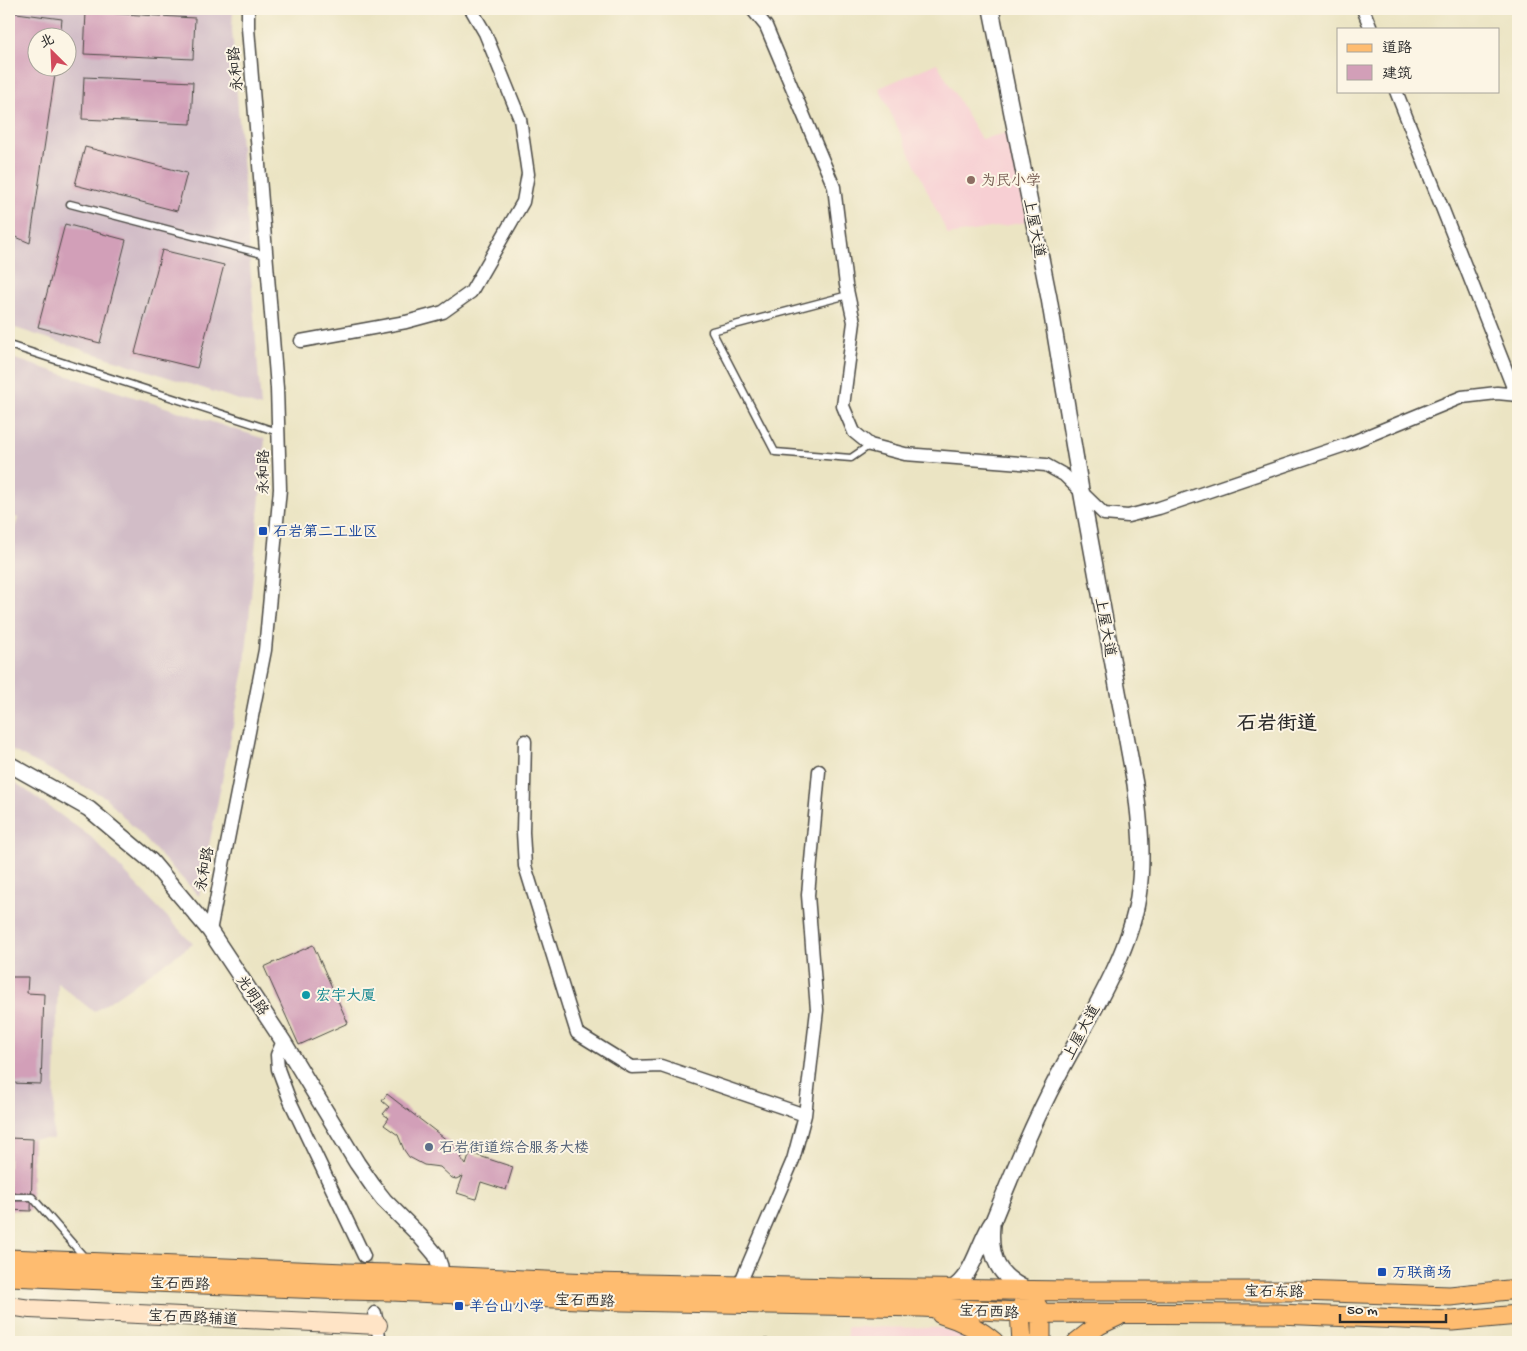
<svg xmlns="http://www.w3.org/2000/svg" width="1527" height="1351" font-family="'Gochi Hand','LXGW WenKai TC',sans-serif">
<rect width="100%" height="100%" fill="#fcf5e5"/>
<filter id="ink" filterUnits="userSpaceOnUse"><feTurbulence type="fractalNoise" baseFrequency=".02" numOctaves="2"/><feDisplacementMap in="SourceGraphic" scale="10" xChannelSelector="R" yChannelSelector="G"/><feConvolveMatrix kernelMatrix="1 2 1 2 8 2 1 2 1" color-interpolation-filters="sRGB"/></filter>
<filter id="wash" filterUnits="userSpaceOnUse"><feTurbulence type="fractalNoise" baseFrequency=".0096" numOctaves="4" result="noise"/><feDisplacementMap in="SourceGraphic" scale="20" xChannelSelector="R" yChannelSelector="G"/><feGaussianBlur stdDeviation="1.12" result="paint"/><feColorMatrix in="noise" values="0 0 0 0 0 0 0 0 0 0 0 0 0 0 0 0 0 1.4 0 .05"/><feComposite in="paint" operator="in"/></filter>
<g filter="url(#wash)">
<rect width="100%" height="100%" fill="#ebe4c3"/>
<path fill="#f7cfd3" d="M 937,63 L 981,139 L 1010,132 L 1027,222 L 948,235 L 879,88 Z
M 847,1327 L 940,1328 L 956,1333 L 970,1342 L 847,1342 Z"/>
<path fill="#d2bdc7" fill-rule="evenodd" d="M 9,9 L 233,9 L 232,29 L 261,407 L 9,326 ZM 38,38 L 68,38 L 68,68 L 38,68 Z
M 9,357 L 265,439 L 245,665 L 199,896 L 105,797 L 9,749 L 9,545 L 18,518 L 9,515 Z
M 9,778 L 91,837 L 193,944 L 94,1012 L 58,983 L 53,1139 L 9,1138 Z"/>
<g id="blocks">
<path fill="#d29fb8" d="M 9,12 L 62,19 L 60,38 L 38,38 L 38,68 L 56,68 L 30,243 L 9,234 Z
M 86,12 L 195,18 L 193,59 L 84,54 Z
M 84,77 L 193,82 L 191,124 L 82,119 Z
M 85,147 L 187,173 L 177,211 L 75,185 Z
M 65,224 L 126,240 L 100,343 L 38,327 Z
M 162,250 L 224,265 L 197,368 L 135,353 Z
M 313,945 L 348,1023 L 299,1045 L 264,967 Z
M 9,977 L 28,977 L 27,993 L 44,994 L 41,1084 L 9,1083 Z
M 387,1094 L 465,1154 L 461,1158 L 466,1165 L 470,1153 L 513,1167 L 506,1190 L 481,1182 L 476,1199 L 457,1193 L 463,1176 L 456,1179 L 452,1178 L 440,1167 L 424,1165 L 409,1157 L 404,1150 L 398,1135 L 384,1125 L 389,1118 L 383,1114 L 389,1107 L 382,1101 Z
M 9,1138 L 33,1139 L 31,1211 L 9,1210 Z
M 747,1339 L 768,1339 L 768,1342 L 747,1342 Z
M 813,1340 L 834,1340 L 834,1342 L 813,1342 Z"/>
</g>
</g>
<g filter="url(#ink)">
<use href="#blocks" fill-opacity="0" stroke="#484742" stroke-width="1"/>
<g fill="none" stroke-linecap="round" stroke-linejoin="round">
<path stroke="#c5bfa5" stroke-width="12" stroke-dasharray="12 6" stroke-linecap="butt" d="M 364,1256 L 375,1313"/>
<defs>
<path id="service" d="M 70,204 L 266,255
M 848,295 L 712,331 L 775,452 L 851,458 L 870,445
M 9,345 L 278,432
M 9,1197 L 32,1197 L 86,1259"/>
<path id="minor" d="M 752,9 L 766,26 L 834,187 L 846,285 L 854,322 L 843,406 L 854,432 L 870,445 L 905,454 L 1046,465 L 1064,475 L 1104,514 L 1128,516 L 1159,508 L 1348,444 L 1462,397 L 1497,393 L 1518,395
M 1363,9 L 1371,29
M 1396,91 L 1516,395
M 301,341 L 406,322 L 443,312 L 471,292 L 523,202 L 528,174 L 520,119 L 485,33 L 471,9
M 525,741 L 523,832 L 525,866 L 577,1033 L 632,1067 L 661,1066 L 805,1115
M 210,931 L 265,650 L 280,489 L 277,388 L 248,28 L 248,9
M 283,1041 L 277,1055 L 278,1069 L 290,1101 L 364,1256
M 739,1286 L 793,1160 L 805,1115 L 817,1010 L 808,895 L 819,771
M 375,1313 L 380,1342"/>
<path id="tertiary" d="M 9,764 L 89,809 L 151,861 L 210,931 L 283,1041 L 357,1163 L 373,1186 L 384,1200 L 419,1235 L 436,1255 L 440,1266 L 440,1276
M 992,1225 C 989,1258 998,1277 1028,1290
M 951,1289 C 974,1276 978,1242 993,1221 C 1013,1172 1033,1123 1058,1076 C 1086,1022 1129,957 1138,897 C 1144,859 1140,821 1135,784 L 1081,490 L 1049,298 L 991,9"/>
<path id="secondary" d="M 9,1306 L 30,1309 L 378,1325"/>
<path id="primary" d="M 9,1259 L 345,1273
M 392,1274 L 591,1283 L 841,1288 L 1075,1291 L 1299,1291 L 1450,1296 L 1518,1289
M 9,1276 L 345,1290
M 392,1291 L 623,1301 L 921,1307 L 1041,1313 L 1278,1314 L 1452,1321 L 1518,1315
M 1035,1303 L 1041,1313 L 1041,1342
M 941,1314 C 961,1320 978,1328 994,1342
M 1022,1342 L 1020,1312 L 1024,1301
M 1077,1342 L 1099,1325 L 1118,1316"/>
</defs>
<use href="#service" stroke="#484742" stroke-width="9"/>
<use href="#minor" stroke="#484742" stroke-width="15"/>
<use href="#tertiary" stroke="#484742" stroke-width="18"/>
<use href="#secondary" stroke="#484742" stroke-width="20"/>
<use href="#primary" stroke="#484742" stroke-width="21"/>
<use href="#service" stroke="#fff" stroke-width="6"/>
<use href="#minor" stroke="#fff" stroke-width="12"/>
<use href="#tertiary" stroke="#fff" stroke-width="15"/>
<use href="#secondary" stroke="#ffe4c6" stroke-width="18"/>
<use href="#primary" stroke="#febc70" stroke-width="19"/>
<defs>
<path id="primary-bridge" d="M 345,1273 L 392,1274
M 345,1290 L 392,1291"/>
</defs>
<use href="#primary-bridge" stroke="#484742" stroke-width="21" stroke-linecap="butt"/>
<use href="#primary-bridge" stroke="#febc70" stroke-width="19"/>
</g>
</g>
<circle fill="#8d6e63" stroke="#fcf5e5" stroke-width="2" cx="971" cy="180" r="5"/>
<g fill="#1a4fb4" stroke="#fcf5e5" stroke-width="2">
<rect x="258" y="526" width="10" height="10" rx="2.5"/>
<rect x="1377" y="1267" width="10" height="10" rx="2.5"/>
<rect x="454" y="1301" width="10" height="10" rx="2.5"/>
</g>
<circle fill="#0f9aa8" stroke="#fcf5e5" stroke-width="2" cx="306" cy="995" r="5"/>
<circle fill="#5c6f8a" stroke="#fcf5e5" stroke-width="2" cx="429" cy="1147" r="5"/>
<g text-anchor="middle" stroke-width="4" stroke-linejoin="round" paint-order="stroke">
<g font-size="15" fill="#2b2b2b" stroke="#fcf5e5">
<text transform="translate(235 69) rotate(-95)" y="5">永和路</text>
<text transform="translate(1035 228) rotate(79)" y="5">上屋大道</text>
<text transform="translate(263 472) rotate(-90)" y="5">永和路</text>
<text transform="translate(1106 627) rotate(80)" y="5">上屋大道</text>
<text transform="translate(204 869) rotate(-79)" y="5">永和路</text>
<text transform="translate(253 995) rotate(56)" y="5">光明路</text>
<text transform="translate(1081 1032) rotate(-62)" y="5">上屋大道</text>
<text transform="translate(180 1283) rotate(2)" y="5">宝石西路</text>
<text transform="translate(1274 1291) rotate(1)" y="5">宝石东路</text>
<text transform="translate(585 1300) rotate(2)" y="5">宝石西路</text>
<text transform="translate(989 1311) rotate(3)" y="5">宝石西路</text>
<text transform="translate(193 1317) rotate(3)" y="5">宝石西路辅道</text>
</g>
<g font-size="15" fill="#785e54" stroke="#fcf5e5" text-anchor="start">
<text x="981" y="185">为民小学</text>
</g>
<g font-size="15" fill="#164399" stroke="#fcf5e5" text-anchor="start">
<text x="273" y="536">石岩第二工业区</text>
<text x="1392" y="1277">万联商场</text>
<text x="469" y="1311">羊台山小学</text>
</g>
<g font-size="15" fill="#0d838f" stroke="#fcf5e5" text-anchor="start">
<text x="316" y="1000">宏宇大厦</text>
</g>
<g font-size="15" fill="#4e5e75" stroke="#fcf5e5" text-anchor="start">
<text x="439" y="1152">石岩街道综合服务大楼</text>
</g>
<g font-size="20" font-weight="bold" fill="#2b2b2b" stroke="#fcf5e5">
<text x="1277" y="729">石岩街道</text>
</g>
</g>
<rect width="1527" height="1351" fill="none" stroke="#fcf5e5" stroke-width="30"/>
<rect x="1337" y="28" width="162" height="65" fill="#fcf5e5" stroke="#a8a49b"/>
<rect x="1347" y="44" width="25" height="8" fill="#febc70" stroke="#a8a49b"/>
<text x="1382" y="52" font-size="15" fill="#2b2b2b">道路</text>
<rect x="1347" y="65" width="25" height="15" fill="#d29fb8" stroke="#a8a49b"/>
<text x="1382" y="78" font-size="15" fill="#2b2b2b">建筑</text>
<g transform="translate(52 52) rotate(336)"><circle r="24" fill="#fcf5e5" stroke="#a8a49b"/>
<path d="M0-4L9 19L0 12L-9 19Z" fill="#d1495b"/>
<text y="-8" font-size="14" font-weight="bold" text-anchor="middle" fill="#2b2b2b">北</text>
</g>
<path d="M1340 1314v8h106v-8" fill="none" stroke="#2b2b2b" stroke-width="2.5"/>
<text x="1347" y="1314" font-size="15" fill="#2b2b2b" stroke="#fcf5e5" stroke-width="4" paint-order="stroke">50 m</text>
</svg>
